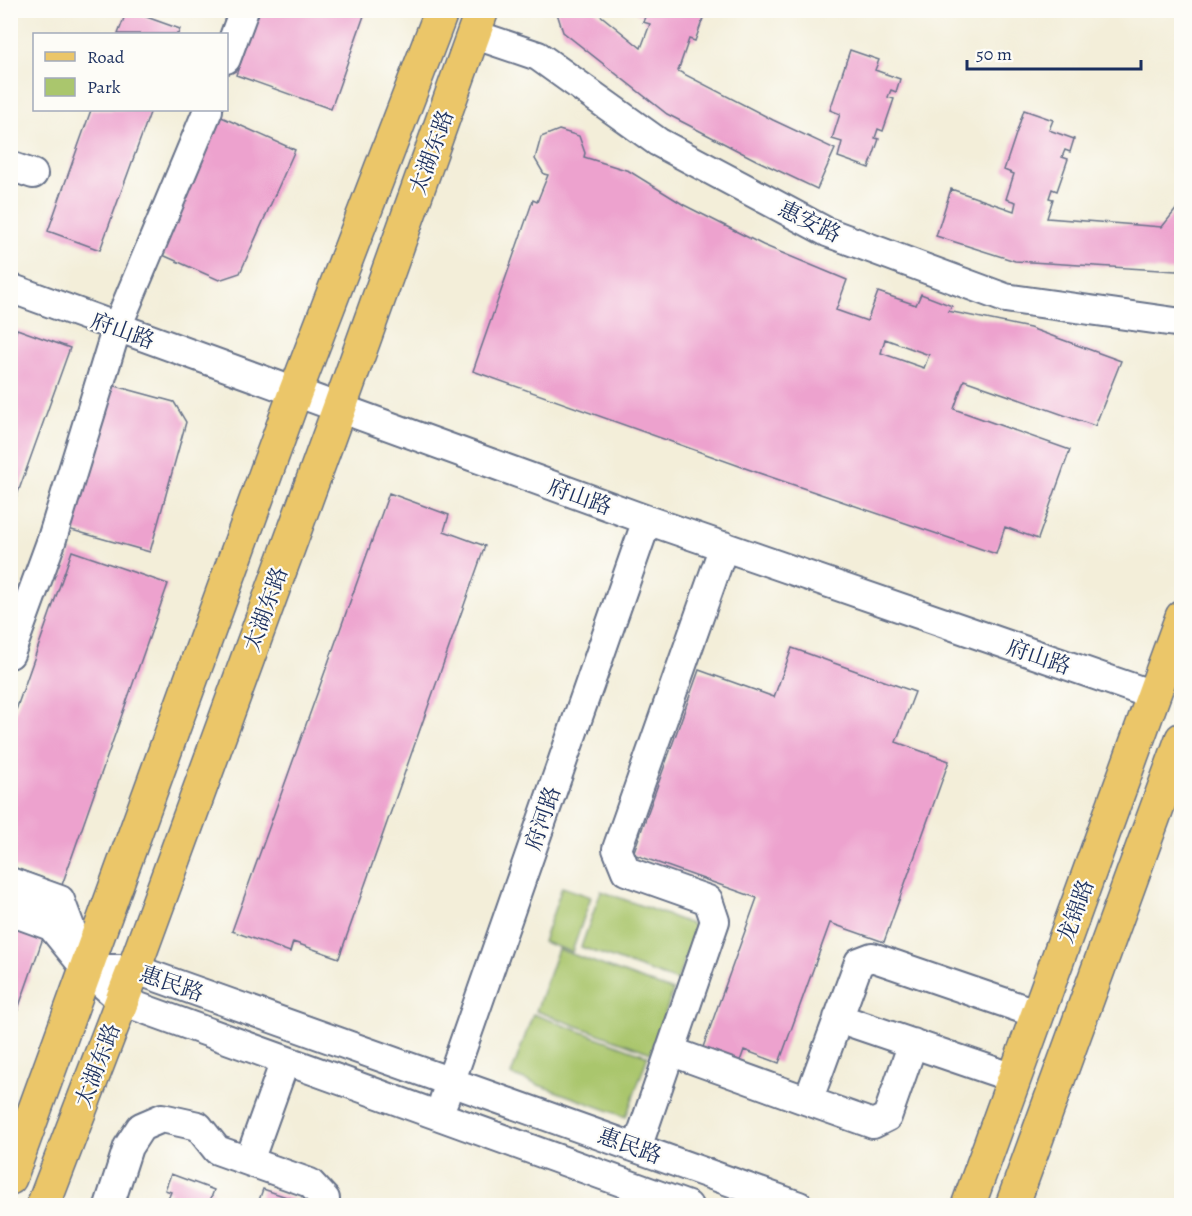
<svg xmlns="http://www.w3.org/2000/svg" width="1192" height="1216" font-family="Alegreya,'Noto Serif SC',serif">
<rect width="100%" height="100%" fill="#fdfcf7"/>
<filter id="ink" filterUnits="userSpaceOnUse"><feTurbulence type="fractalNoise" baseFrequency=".0167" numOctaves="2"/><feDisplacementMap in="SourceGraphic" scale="12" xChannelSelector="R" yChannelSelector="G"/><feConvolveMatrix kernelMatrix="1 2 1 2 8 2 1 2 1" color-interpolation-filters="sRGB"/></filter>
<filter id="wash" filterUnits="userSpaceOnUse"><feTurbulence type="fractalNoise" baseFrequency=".008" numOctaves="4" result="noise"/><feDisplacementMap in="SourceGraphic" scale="24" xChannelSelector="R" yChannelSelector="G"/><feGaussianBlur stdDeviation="1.35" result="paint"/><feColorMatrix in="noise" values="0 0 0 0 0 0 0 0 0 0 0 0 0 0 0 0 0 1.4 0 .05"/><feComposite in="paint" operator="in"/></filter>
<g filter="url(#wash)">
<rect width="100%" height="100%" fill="#f3eed9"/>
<path fill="#aac66d" stroke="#627a66" stroke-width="1.5" d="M 562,887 L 591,897 L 572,952 L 543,942 Z
M 601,891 L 697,926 L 677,981 L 581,947 Z
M 558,949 L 673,991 L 651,1053 L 536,1011 Z
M 533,1014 L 648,1056 L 626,1117 L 511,1075 Z"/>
<g id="blocks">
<path fill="#eda2ce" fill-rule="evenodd" d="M 127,10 L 180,29 L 178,34 L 118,34 Z
M 259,10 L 366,10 L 331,109 L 236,75 Z
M 556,10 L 594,10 L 641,48 L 650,24 L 643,22 L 645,17 L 636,13 L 636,10 L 706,10 L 695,41 L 689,39 L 678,71 L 773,120 L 835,149 L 817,189 L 756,160 L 667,114 L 563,32 Z
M 850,50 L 879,60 L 875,70 L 900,79 L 896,92 L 891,90 L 888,97 L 894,99 L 883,131 L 878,129 L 875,138 L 879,139 L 869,168 L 838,157 L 842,142 L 832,139 L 840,114 L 830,110 Z
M 91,110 L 151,110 L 100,250 L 48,231 Z
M 1024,110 L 1053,120 L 1049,130 L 1074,139 L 1070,152 L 1065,150 L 1062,157 L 1068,159 L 1057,191 L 1052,189 L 1049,198 L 1053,199 L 1047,218 L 1162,227 L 1182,202 L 1182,268 L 1176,271 L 1015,261 L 936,236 L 951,189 L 1014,211 L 1016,202 L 1006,199 L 1014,174 L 1004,170 Z
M 217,115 L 295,150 L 240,273 L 219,280 L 156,252 Z
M 559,130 L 579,136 L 585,153 L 584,157 L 629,171 L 684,205 L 763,245 L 847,280 L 836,310 L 867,321 L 878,292 L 916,305 L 921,294 L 952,306 L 948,311 L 1030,328 L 1121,361 L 1095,426 L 964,380 L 954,409 L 1070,450 L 1038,539 L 1005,527 L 996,554 L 759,473 L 473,371 L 533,200 L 537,202 L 548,175 L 544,174 L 535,159 L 541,137 ZM 885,339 L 929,355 L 924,368 L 881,353 Z
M 17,329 L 70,348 L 11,512 L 10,348 Z
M 108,384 L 174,402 L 186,422 L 150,552 L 68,529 Z
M 389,493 L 449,515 L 444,531 L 485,546 L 339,958 L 293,942 L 290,952 L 232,931 Z
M 72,551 L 168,584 L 62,885 L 10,866 L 10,727 Z
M 792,648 L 915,692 L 896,742 L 949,761 L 884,942 L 830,923 L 779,1063 L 744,1050 L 739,1064 L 702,1050 L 757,898 L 633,854 L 699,670 L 774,697 Z
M 10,927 L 43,938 L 11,1029 L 10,1029 Z
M 171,1174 L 214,1190 L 208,1206 L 165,1206 L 171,1192 L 165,1190 Z
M 263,1189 L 310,1205 L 310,1206 L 257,1206 Z"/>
</g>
</g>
<g filter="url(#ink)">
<use href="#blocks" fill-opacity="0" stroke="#677289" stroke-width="1.5"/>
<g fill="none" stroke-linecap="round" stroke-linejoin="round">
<defs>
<path id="minor" d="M 473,34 L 538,56 L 658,142 L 827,232 L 1005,298 L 1182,323
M 226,59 L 244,10
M 10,166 L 33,174
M 10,288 L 647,520 L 1153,695
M 10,654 L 51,542 L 117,327 L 208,110
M 10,882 L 60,900 L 78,948
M 10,911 L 51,926 L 86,969 L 122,1001 L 688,1206
M 86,969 L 134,969 L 799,1206
M 838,1018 L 1014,1078
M 670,1051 L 808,1101 L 859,962 L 872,957 L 1038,1014
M 444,1100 L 647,520
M 808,1101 L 873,1124 L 887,1117 L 913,1043
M 637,1148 L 715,921 L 708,900 L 626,871 L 617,849 L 724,546
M 249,1161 L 285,1061
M 109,1206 L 128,1147 L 141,1127 L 162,1118 L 198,1126 L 217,1150 L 310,1183 L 325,1199 L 325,1206"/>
<path id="major" d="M 10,1178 L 295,393 L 442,10
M 43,1206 L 134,969 L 339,409 L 482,10
M 968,1206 L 1182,617
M 1012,1206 L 1182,739"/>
</defs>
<use href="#minor" stroke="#677289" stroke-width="32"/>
<use href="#major" stroke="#677289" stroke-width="36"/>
<use href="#minor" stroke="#fff" stroke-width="28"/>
<use href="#major" stroke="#ebc669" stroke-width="33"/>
</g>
</g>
<g text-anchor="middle" stroke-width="4.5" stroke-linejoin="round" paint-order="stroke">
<g font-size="22" fill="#1b2f5e" stroke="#fdfcf7">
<text transform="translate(431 152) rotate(-70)" y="8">太湖东路</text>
<text transform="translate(810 221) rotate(26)" y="8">惠安路</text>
<text transform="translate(123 330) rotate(20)" y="8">府山路</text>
<text transform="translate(580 496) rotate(20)" y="8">府山路</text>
<text transform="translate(265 609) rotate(-70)" y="8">太湖东路</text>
<text transform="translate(1039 656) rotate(19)" y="8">府山路</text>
<text transform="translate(542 818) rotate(-71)" y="8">府河路</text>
<text transform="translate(1075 911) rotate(-70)" y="8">龙锦路</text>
<text transform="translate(172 983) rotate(19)" y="8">惠民路</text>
<text transform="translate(97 1065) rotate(-69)" y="8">太湖东路</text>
<text transform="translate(630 1145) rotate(20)" y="8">惠民路</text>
</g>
</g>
<rect width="1192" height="1216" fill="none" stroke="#fdfcf7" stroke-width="36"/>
<rect x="33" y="33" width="195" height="78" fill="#fdfcf7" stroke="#a3aaba" stroke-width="1.5"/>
<rect x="45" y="52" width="30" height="9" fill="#ebc669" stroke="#a3aaba" stroke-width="1.5"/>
<text x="87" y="63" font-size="18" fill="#1b2f5e">Road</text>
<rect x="45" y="78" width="30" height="18" fill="#aac66d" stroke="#a3aaba" stroke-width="1.5"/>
<text x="87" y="93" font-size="18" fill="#1b2f5e">Park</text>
<path d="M967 60v9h174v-9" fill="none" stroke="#1b2f5e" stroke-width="3"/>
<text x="976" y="60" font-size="18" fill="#1b2f5e" stroke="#fdfcf7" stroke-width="4.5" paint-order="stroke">50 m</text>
</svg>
